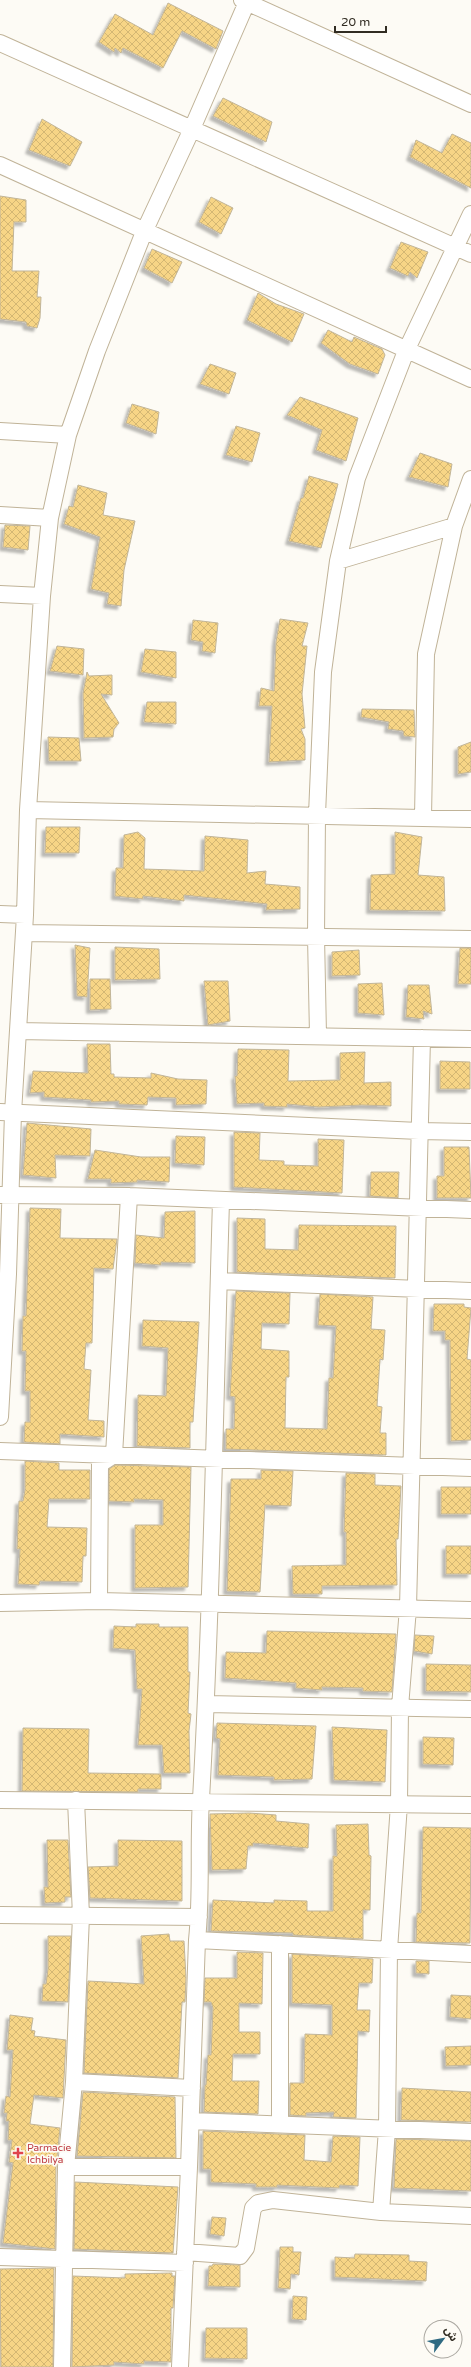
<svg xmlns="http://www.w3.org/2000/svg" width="471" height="2367" font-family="'Varela Round','Noto Sans Arabic',sans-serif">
<defs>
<pattern id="building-cross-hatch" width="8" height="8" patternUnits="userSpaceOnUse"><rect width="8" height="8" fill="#f7d586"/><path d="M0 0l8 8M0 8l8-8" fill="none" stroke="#d4b773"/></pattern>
<filter id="shadow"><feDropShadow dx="-3.5" dy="3.5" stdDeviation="1" flood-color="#0004"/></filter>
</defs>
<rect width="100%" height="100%" fill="#fdfbf5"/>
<path fill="url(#building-cross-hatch)" stroke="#c1b599" filter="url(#shadow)" d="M 168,3 L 223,31 L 216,49 L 182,31 L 163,68 L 123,48 L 121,53 L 115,48 L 114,52 L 99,42 L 115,14 L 153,35 Z
M 223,98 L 272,122 L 266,142 L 213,116 Z
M 42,119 L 82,142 L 70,166 L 29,150 Z
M 452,134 L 471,143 L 471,188 L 410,157 L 416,140 L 442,153 Z
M 0,196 L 26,200 L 26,222 L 14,222 L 12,271 L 39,271 L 37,297 L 41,297 L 40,318 L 37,328 L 27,326 L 26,322 L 0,319 Z
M 211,197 L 233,208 L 221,234 L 199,222 Z
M 401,242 L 428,252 L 417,278 L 410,272 L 408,276 L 390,268 Z
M 152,249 L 182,262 L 172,283 L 144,268 Z
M 258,293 L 276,304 L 304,314 L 292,342 L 247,320 Z
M 328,330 L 352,342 L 354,337 L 382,349 L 385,355 L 378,374 L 350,364 L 321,343 Z
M 210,364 L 236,373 L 229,394 L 200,384 Z
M 300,397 L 358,418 L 346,461 L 316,450 L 322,430 L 287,415 Z
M 132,404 L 159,412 L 156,434 L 126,423 Z
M 236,426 L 260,433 L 252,462 L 226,455 Z
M 420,453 L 452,464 L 448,487 L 409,477 Z
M 309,476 L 338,484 L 321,548 L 289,541 L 301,498 L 303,498 Z
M 78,485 L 107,493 L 103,515 L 135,521 L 124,570 L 121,606 L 107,604 L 109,593 L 91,589 L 100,537 L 64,524 L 69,506 L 73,507 Z
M 5,525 L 30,526 L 28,550 L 3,547 Z
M 280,619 L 308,623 L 302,646 L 307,646 L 302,694 L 305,728 L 301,729 L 305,739 L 305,760 L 269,762 L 272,706 L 259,706 L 261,688 L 274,691 L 276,642 Z
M 193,620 L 218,623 L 215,653 L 202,651 L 203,642 L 191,640 Z
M 57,646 L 84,649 L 83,675 L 50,671 Z
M 145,649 L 176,652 L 176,678 L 141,672 Z
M 87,672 L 89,676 L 112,675 L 112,695 L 101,694 L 119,723 L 114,729 L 113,737 L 84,738 L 83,693 Z
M 147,702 L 176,702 L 176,724 L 144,722 Z
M 362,709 L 414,710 L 415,737 L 404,736 L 403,731 L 388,729 L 389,722 L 361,717 Z
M 48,737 L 79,738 L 81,761 L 49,761 Z
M 471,742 L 471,772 L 458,774 L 458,747 Z
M 46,827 L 80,827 L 79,853 L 45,853 Z
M 138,832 L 145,838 L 144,869 L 204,871 L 205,836 L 248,840 L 247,873 L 266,871 L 265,884 L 300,887 L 300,909 L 266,910 L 267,904 L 184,895 L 184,901 L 143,896 L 143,899 L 115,896 L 116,868 L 123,868 L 124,835 Z
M 395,832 L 422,837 L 418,875 L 444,877 L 445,911 L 370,910 L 371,875 L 395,874 Z
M 75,945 L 90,948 L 87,997 L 77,996 Z
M 115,947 L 159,949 L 160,979 L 115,980 Z
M 460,948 L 471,948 L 471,984 L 458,984 Z
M 359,950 L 360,975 L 332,976 L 332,952 Z
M 90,979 L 110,979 L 111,1009 L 90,1010 Z
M 204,981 L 228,981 L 230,1021 L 208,1025 Z
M 382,983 L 384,1015 L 358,1013 L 358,984 Z
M 408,985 L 429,985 L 432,1014 L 423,1011 L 424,1019 L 406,1017 Z
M 87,1044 L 110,1044 L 111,1074 L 114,1074 L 114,1077 L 151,1078 L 151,1073 L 178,1079 L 207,1080 L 206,1104 L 176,1105 L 176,1098 L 148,1097 L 147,1105 L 119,1104 L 119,1101 L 91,1102 L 91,1100 L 44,1097 L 44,1092 L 30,1093 L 33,1071 L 88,1073 Z
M 238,1049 L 289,1050 L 288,1081 L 340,1080 L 340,1053 L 365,1052 L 364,1083 L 391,1082 L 391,1106 L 362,1105 L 319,1107 L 287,1104 L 287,1107 L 264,1106 L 264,1103 L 237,1104 L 235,1076 L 237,1076 Z
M 440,1061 L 470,1062 L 470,1089 L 440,1089 Z
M 27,1123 L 91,1129 L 90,1156 L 55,1155 L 56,1178 L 23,1175 Z
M 234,1132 L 260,1133 L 259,1160 L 284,1161 L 284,1165 L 318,1166 L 318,1139 L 344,1140 L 342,1193 L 234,1187 Z
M 176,1136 L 205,1137 L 204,1165 L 175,1163 Z
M 444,1147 L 469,1147 L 471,1198 L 437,1198 L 437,1176 L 444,1176 Z
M 95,1150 L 141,1157 L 170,1157 L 169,1182 L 137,1180 L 137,1182 L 111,1183 L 111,1179 L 88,1179 Z
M 371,1172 L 399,1172 L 398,1198 L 370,1196 Z
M 30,1208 L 61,1209 L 60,1238 L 117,1239 L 113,1269 L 94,1268 L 92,1343 L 86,1343 L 84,1369 L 91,1370 L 88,1420 L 104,1421 L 104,1437 L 60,1434 L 60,1444 L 24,1442 L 25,1422 L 30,1422 L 30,1391 L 25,1391 L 26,1351 L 22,1351 L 23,1316 L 26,1316 Z
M 195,1211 L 195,1263 L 161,1262 L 161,1265 L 135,1263 L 136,1235 L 164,1238 L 165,1212 Z
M 237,1218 L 265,1219 L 265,1249 L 298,1250 L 299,1225 L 396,1226 L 395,1278 L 237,1272 Z
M 236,1291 L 290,1293 L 289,1324 L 262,1323 L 261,1349 L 289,1351 L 289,1377 L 286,1377 L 285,1428 L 327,1429 L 329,1378 L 333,1378 L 336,1326 L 318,1325 L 320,1294 L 373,1297 L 371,1329 L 385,1330 L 383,1360 L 380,1359 L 377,1406 L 382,1407 L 380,1433 L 386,1433 L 386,1455 L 226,1449 L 226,1429 L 234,1429 L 235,1397 L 230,1396 Z
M 434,1304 L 464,1304 L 464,1307 L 471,1308 L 467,1359 L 471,1360 L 471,1440 L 451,1441 L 450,1340 L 445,1340 L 445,1331 L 433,1331 Z
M 143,1320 L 199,1322 L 193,1422 L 190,1422 L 190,1448 L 137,1446 L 138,1395 L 166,1396 L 168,1348 L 142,1346 Z
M 25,1461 L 59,1463 L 59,1470 L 90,1470 L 90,1499 L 49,1499 L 47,1527 L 87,1528 L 86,1556 L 83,1556 L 82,1582 L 40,1581 L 39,1585 L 18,1584 L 20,1549 L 17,1549 L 18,1523 L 19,1501 L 23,1501 L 25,1490 Z
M 115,1465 L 191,1467 L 188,1587 L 135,1588 L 135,1525 L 163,1525 L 163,1500 L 134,1499 L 134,1502 L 109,1501 L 109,1469 Z
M 261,1470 L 293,1471 L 291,1506 L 265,1505 L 260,1592 L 227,1591 L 231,1479 L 261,1479 Z
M 346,1473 L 375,1474 L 375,1485 L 401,1486 L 398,1539 L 396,1539 L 397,1585 L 322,1586 L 322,1594 L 293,1594 L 292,1566 L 346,1565 L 346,1532 L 344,1532 Z
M 441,1487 L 471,1487 L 471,1514 L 441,1514 Z
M 446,1546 L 471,1546 L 471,1574 L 446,1574 Z
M 136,1624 L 159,1624 L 159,1627 L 188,1627 L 188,1672 L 190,1672 L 188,1713 L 191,1714 L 189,1731 L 190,1773 L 164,1773 L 162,1745 L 138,1745 L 142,1689 L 137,1689 L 135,1650 L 113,1648 L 114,1626 L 136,1627 Z
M 267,1631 L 396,1634 L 392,1692 L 363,1691 L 363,1688 L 322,1687 L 322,1690 L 296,1688 L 296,1683 L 225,1678 L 226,1652 L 266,1653 Z
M 415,1635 L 434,1636 L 432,1654 L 414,1651 Z
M 426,1664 L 471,1665 L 471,1692 L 426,1691 Z
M 217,1723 L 316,1726 L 312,1779 L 274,1780 L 274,1777 L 218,1775 L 220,1739 L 216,1738 Z
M 332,1727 L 387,1730 L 385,1782 L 334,1780 Z
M 23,1728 L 89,1729 L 88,1773 L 161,1774 L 161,1789 L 138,1789 L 138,1792 L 22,1791 Z
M 423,1737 L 454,1738 L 453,1765 L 423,1764 Z
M 249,1813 L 276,1815 L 276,1821 L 309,1824 L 308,1848 L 253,1843 L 253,1846 L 248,1846 L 246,1869 L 212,1870 L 210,1814 Z
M 368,1824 L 369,1855 L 371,1856 L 370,1910 L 363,1910 L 363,1939 L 293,1935 L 293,1933 L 211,1931 L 213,1900 L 274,1903 L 274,1900 L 307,1901 L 307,1911 L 333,1911 L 333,1856 L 337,1856 L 336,1825 Z
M 423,1827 L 471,1828 L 470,1943 L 416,1942 L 417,1913 L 421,1913 Z
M 47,1840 L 68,1840 L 71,1897 L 65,1897 L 65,1902 L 45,1903 L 44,1887 L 48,1887 Z
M 118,1840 L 182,1841 L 182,1901 L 90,1898 L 88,1867 L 118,1866 Z
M 169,1934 L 170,1941 L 184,1941 L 186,1978 L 185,2002 L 182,2002 L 178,2078 L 84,2073 L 88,1981 L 144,1984 L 141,1936 Z
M 48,1936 L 71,1936 L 68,2002 L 42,2001 L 43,1984 L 46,1984 L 48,1969 Z
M 237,1952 L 263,1953 L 262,2004 L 239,2003 L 239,2032 L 260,2032 L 260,2054 L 233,2054 L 232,2081 L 259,2081 L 258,2114 L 204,2112 L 205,2085 L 206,2085 L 208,2055 L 211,2055 L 213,2008 L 211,2002 L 204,2002 L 205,1978 L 237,1978 Z
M 292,1954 L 373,1959 L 372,1983 L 359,1983 L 357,2010 L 370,2010 L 369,2032 L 358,2031 L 356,2118 L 333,2117 L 334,2112 L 306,2113 L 306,2116 L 290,2115 L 290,2083 L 304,2083 L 305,2034 L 332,2035 L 332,2005 L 292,2003 Z
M 416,1961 L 429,1961 L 429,1974 L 416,1973 Z
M 451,1995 L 471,1996 L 471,2019 L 450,2017 Z
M 10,2015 L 33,2018 L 31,2030 L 35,2031 L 34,2036 L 66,2040 L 63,2098 L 34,2095 L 30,2124 L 60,2128 L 56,2167 L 55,2249 L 3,2243 L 13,2163 L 9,2162 L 12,2140 L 8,2140 L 9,2121 L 6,2121 L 7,2113 L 4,2113 L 6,2096 L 10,2097 L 13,2050 L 7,2050 Z
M 471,2046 L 471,2065 L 446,2066 L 445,2047 Z
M 402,2088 L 471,2092 L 471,2122 L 401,2120 Z
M 83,2092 L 175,2097 L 176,2158 L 77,2156 Z
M 203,2131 L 305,2135 L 304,2160 L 331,2162 L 333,2136 L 360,2137 L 358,2186 L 340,2185 L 339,2188 L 277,2185 L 277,2187 L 256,2187 L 256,2184 L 211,2182 L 211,2169 L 203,2169 Z
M 396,2139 L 471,2141 L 471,2191 L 394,2188 Z
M 75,2182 L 178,2187 L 173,2253 L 74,2249 Z
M 212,2217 L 226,2218 L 224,2236 L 210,2234 Z
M 280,2247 L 293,2247 L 293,2252 L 301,2252 L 299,2275 L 291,2274 L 290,2289 L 278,2288 Z
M 355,2254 L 409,2255 L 409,2261 L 427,2262 L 426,2281 L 335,2277 L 335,2257 L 354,2258 Z
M 213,2264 L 240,2265 L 240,2287 L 208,2286 L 209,2266 L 212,2266 Z
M 54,2268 L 53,2367 L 1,2367 L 0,2269 Z
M 172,2273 L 172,2276 L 175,2276 L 173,2308 L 171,2308 L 171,2362 L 144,2361 L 144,2364 L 114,2362 L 114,2365 L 72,2367 L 73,2276 L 125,2278 L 125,2274 Z
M 293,2296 L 307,2297 L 306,2320 L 292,2319 Z
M 206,2328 L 247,2328 L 247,2359 L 205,2358 Z"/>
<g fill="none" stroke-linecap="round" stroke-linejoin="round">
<defs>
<path id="minor" d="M 242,0 L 471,104
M 0,43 L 471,254
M 0,165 L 471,379
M 0,431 L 68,435
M 0,515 L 50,518
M 338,561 L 454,526
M 0,594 L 42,596
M 28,810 L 471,819
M 423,817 L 426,654 L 454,526 L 471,479
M 0,914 L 25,915
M 24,933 L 471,939
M 18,1031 L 471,1039
M 318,1035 L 316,936 L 317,815 L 323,672 L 338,561 L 357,478 L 406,351 L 471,214
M 0,1112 L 419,1131 L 471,1132
M 0,1195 L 129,1196 L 471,1210
M 219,1281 L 471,1291
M 0,1417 L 8,1274 L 13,1113 L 25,915 L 28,810 L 42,596 L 50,518 L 68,435 L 97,351 L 144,232 L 191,131 L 247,2
M 0,1451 L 471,1468
M 99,1601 L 100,1464 L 114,1455 L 129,1196
M 0,1603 L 99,1601 L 471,1610
M 207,1704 L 471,1709
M 0,1800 L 471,1805
M 0,1915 L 199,1917
M 197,1940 L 471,1954
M 74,2082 L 192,2088
M 191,2121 L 471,2132
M 280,2124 L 280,1944
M 66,2167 L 189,2167
M 381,2212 L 387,2129 L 389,1950 L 399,1804 L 400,1707 L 408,1608 L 422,1038
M 185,2252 L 240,2256 L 246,2248 L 253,2208 L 258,2203 L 273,2200 L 381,2212 L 471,2216
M 0,2257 L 185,2263
M 62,2367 L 66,2167 L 74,2082 L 81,1916 L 76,1800
M 180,2367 L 189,2167 L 197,1940 C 202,1894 198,1846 201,1799 C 212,1600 215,1400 221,1201"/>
</defs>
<use href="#minor" stroke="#c0b398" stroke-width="18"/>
<use href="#minor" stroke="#fff" stroke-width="16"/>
</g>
<path fill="#e0444e" stroke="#fdfbf5" stroke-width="1.5" d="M16 2147h4v4h4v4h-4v4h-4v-4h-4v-4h4z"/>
<g text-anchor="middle" stroke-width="3.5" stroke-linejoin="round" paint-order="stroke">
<g font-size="10" fill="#be3a42" stroke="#fdfbf5" text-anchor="start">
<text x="27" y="2151">Parmacie<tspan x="27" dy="12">Ichbilya</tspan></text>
</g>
</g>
<g transform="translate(443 2339) rotate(58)"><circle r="19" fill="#fdfbf5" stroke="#aba8a1"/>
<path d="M0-3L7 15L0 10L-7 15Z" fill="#2f6a82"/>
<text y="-6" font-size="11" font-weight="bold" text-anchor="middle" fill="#312c22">ش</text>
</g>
<path d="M335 26v6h51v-6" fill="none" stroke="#312c22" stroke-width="2"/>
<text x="341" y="26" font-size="12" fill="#312c22" stroke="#fdfbf5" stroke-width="3" paint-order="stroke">20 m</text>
</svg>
